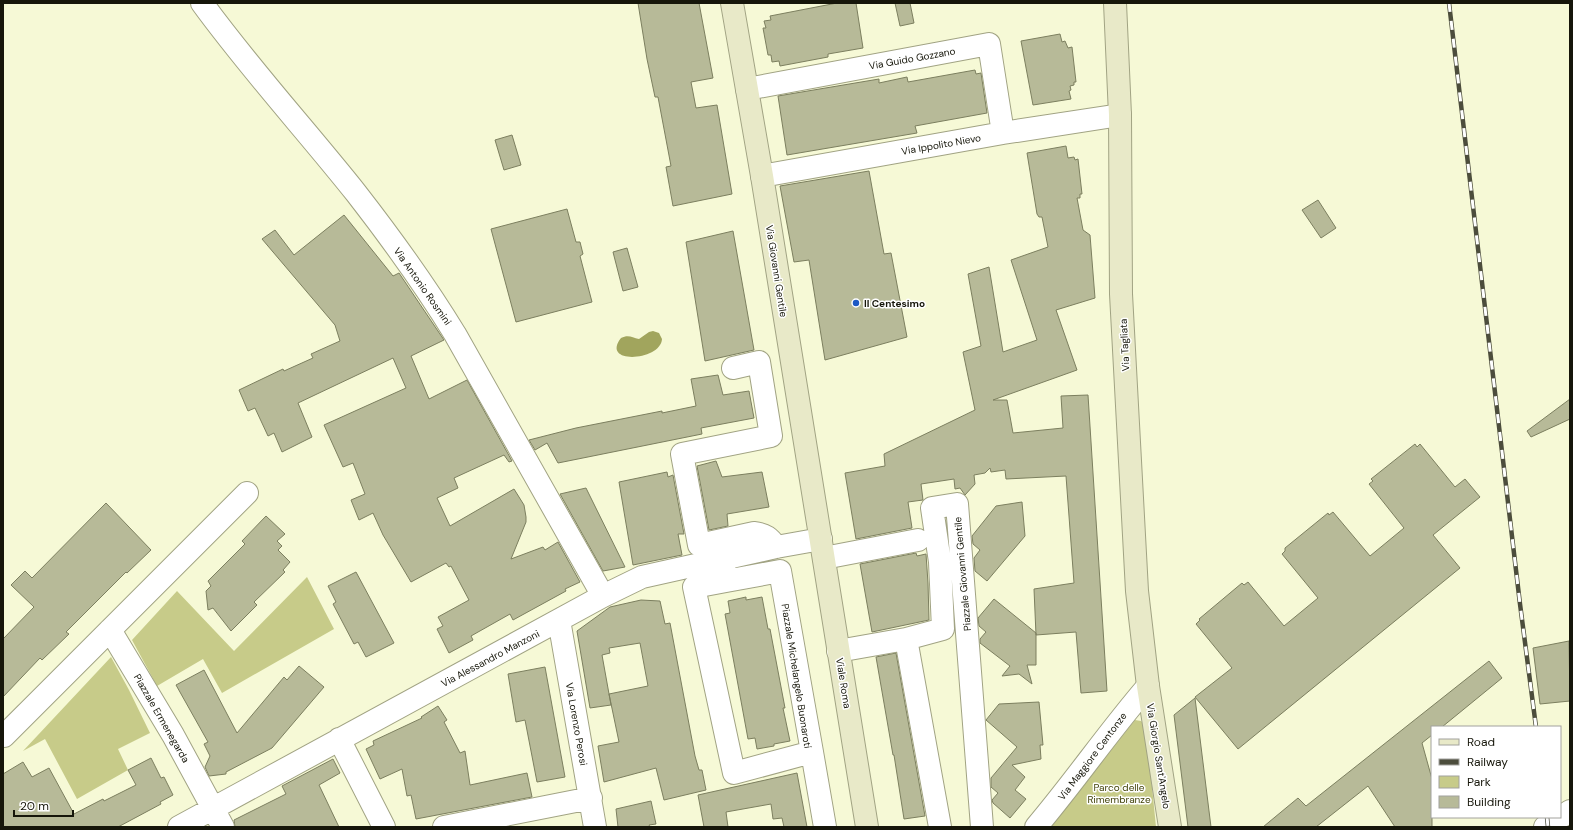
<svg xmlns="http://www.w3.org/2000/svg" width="1573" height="830" font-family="'DM Sans',sans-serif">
<rect width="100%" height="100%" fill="#f6f9d6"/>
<path fill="#c7cb89" d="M 307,577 L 334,629 L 222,693 L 203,659 L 157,686 L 132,640 L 177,591 L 234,651 Z
M 111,657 L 129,690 L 150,733 L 118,749 L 128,770 L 77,799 L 45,739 L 23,751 Z
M 1135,720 L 1141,721 L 1146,727 L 1156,827 L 1049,827 Z"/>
<path fill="#a1a55d" d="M 653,331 L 659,333 L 662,339 C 661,361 600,365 621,338 C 629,334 632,338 639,339 L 649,332 Z"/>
<path fill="#b7ba98" stroke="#7c7f5f" d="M 638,3 L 699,3 L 713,78 L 691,82 L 696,108 L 717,105 L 732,194 L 673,206 L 666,167 L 671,166 L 658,97 L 655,97 L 647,59 Z
M 837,3 L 856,3 L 863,48 L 828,54 L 828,57 L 780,66 L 779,61 L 772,62 L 771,55 L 768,55 L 763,28 L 766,28 L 764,21 L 771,20 L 770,16 Z
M 895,3 L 910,3 L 914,23 L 900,26 Z
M 1060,34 L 1062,42 L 1065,41 L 1068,48 L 1072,47 L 1076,82 L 1074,82 L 1074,85 L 1070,86 L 1071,90 L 1069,91 L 1071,99 L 1033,105 L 1021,41 Z
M 975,70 L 976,74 L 981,73 L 987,113 L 915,126 L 917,133 L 787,155 L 778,96 L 879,79 L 879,83 L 907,77 L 908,82 Z
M 512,135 L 521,165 L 504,170 L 495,140 Z
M 1066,146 L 1068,158 L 1074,157 L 1075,160 L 1078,159 L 1082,194 L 1080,194 L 1080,198 L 1077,198 L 1083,230 L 1090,235 L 1095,298 L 1056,310 L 1077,370 L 993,400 L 1007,400 L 1013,433 L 1063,428 L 1061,396 L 1088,395 L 1107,691 L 1081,693 L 1076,632 L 1036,635 L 1034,589 L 1074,583 L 1066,476 L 1006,479 L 1005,470 L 991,472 L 990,468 L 985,473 L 974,475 L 975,484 L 965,495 L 960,488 L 955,489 L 954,479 L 921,484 L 923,500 L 908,502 L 912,528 L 856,539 L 845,473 L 885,466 L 884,454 L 975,410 L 963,352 L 981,346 L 968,274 L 989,267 L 1003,352 L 1037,340 L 1011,260 L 1048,247 L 1042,217 L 1039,217 L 1037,214 L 1027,153 Z
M 869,171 L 884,254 L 891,253 L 907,337 L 825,360 L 809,260 L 794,262 L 780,186 Z
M 1318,200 L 1336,228 L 1321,238 L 1302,210 Z
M 567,209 L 576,242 L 580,242 L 583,254 L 580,256 L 592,302 L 516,322 L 491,229 Z
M 344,215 L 393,276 L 399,273 L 444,340 L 411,356 L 429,399 L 467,380 L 512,461 L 509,462 L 504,455 L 454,478 L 458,488 L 437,498 L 450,526 L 514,489 L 524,505 L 526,517 L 526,522 L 511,559 L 543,547 L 545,550 L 558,542 L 580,582 L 565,589 L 566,591 L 513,620 L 510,614 L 471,636 L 473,640 L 449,653 L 437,629 L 443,626 L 438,617 L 469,600 L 451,566 L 449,567 L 446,563 L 411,582 L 383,535 L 373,513 L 359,520 L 351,500 L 365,494 L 353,463 L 343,467 L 324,425 L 406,388 L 393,358 L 298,403 L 312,437 L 282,452 L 274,433 L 268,436 L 255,408 L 248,411 L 239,390 L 283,369 L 284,371 L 313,358 L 311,354 L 340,341 L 335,325 L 262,239 L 275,230 L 294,255 Z
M 733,231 L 754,350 L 705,361 L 686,242 Z
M 627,248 L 638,287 L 623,291 L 613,252 Z
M 718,375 L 723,395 L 749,391 L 754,418 L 701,428 L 702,434 L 558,463 L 547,443 L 535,450 L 529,440 L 576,428 L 662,411 L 662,413 L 696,406 L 691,379 Z
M 1570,399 L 1570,419 L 1531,437 L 1527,431 Z
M 1415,444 L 1417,447 L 1420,444 L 1455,487 L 1465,479 L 1480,497 L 1433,535 L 1460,568 L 1238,749 L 1195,697 L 1232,668 L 1196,624 L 1200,620 L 1199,619 L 1242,583 L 1244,585 L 1248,582 L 1284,626 L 1318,598 L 1282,554 L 1285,551 L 1285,548 L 1328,513 L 1329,515 L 1333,512 L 1370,556 L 1404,528 L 1369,484 L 1373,481 L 1371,479 Z
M 716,461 L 722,477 L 762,472 L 769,507 L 727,514 L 728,526 L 709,530 L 697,466 Z
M 667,472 L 668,477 L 673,475 L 684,534 L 678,534 L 682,555 L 633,565 L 619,482 Z
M 586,488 L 625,567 L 603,571 L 560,494 Z
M 1022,502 L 1025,536 L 987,581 L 975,571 L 974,558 L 980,550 L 973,544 L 972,536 L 996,506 Z
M 106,503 L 151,550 L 127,573 L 126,572 L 66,632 L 69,634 L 42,660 L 40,658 L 3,697 L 3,639 L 34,607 L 11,585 L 25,571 L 32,578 Z
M 266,516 L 285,534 L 277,541 L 282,546 L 278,550 L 290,562 L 283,570 L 285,572 L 254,602 L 257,605 L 231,631 L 213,608 L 208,610 L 206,591 L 211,586 L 208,581 L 245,544 L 242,541 Z
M 916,553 L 917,556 L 926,554 L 928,583 L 929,620 L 872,632 L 860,564 Z
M 356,572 L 394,643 L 366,657 L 358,642 L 354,644 L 333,604 L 336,602 L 328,586 Z
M 746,597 L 746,600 L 762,597 L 768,629 L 770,629 L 785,708 L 783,708 L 790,741 L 774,744 L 774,746 L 757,749 L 755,738 L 748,739 L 725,614 L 730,613 L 728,601 Z
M 994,599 L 1036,633 L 1036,665 L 1027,665 L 1032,684 L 1019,674 L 1002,676 L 1010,666 L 980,643 L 980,639 L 986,632 L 979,626 L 978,618 Z
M 641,600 L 660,601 L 665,624 L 670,623 L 695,756 L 699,770 L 702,770 L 706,790 L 664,800 L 656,768 L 604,782 L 598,746 L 619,742 L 609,694 L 648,686 L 640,643 L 609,648 L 610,653 L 602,655 L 611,705 L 590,708 L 577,631 L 610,607 Z
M 1569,641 L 1570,701 L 1540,704 L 1533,648 Z
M 896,653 L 925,816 L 904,819 L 894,755 L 893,755 L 876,657 Z
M 1489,661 L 1502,678 L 1442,727 L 1432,727 L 1432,735 L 1422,743 L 1432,779 L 1432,827 L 1395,827 L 1368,786 L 1316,827 L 1263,827 L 1298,798 L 1306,806 Z
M 299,666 L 324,687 L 272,748 L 226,772 L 226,774 L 209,776 L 205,767 L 210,756 L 204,744 L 208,742 L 176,685 L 204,670 L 237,733 L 284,677 L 287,680 Z
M 545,667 L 565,777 L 537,782 L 525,720 L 516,722 L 508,674 Z
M 1195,698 L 1211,827 L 1188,827 L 1174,715 Z
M 1039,702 L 1043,745 L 1040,745 L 1041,759 L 1012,765 L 1025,777 L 1015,790 L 1026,799 L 1010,818 L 993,803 L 992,800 L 998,793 L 991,787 L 991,778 L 1017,747 L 986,720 L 999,704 Z
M 438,706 L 447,720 L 444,722 L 460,753 L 465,751 L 470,785 L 527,773 L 532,797 L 416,819 L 411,795 L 407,796 L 402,769 L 380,779 L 366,749 L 374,745 L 373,741 L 422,718 L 421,717 Z
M 151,758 L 161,778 L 164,777 L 173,795 L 160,802 L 161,804 L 118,827 L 3,827 L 3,774 L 23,762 L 32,777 L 49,768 L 74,814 L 103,799 L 104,801 L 136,785 L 128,770 Z
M 333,759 L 340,773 L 319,785 L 339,827 L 235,827 L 234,820 L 286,794 L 282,786 Z
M 797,773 L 807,827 L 784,827 L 782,818 L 773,819 L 771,804 L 726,812 L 728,827 L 704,827 L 698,795 Z
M 651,801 L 656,824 L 649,825 L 650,827 L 618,827 L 616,809 Z"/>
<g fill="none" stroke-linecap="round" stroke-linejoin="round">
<defs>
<path id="street" d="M 202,3 C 250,69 305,129 356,193 C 391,238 425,285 455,334 L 603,596
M 747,89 L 989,44 L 1003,133
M 762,176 L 1003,133 L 1120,115
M 733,368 L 759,362 L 771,436 L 682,454 L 699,545 L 754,533 C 765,534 770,538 776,547
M 824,558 L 918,540
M 723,559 L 726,581 L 780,571 L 812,752 L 734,773 L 694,587 L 726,581
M 559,620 L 595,827
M 110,630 L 173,735 L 223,827
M 906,639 L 940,827
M 838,651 L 906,639 L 943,629 L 940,562 L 932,508 L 957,504 L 982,827
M 4,736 L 247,493
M 339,739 L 384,827
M 812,752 L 825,827
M 179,827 L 603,596 L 642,577 L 776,547 L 821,539
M 444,827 L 591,798
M 1036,827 C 1075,781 1109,731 1148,686
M 1545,827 L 1570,811"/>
<path id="secondary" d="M 732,3 L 762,176 L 867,827
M 1115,3 L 1120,115 L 1121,294 L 1137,591 L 1148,686 L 1170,827"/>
</defs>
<use href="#street" stroke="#a1a383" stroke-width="24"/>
<use href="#secondary" stroke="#a1a383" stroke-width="24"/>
<use href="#street" stroke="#fff" stroke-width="22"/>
<use href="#secondary" stroke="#e8e9c8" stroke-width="22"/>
<defs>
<path id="rail" d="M 1449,3 L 1520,604 L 1536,727
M 1547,817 L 1548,827"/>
</defs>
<use href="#rail" stroke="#4c4d3c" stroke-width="4.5"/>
<use href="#rail" stroke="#fff" stroke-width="3" stroke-dasharray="9" stroke-linecap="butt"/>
</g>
<circle fill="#1b58c4" stroke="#fff" stroke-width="1.5" cx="856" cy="303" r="4"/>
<g text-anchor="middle" stroke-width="3" stroke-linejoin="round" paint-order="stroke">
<g font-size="10" fill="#16160a" stroke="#fff">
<text transform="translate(912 58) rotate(-10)" y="4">Via Guido Gozzano</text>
<text transform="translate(941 144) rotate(-10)" y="4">Via Ippolito Nievo</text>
<text transform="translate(777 271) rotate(81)" y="4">Via Giovanni Gentile</text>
<text transform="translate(423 286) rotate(55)" y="4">Via Antonio Rosmini</text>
<text transform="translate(1124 345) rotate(-93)" y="4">Via Tagliata</text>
<text transform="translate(962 574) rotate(-95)" y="4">Piazzale Giovanni Gentile</text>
<text transform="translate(490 658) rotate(-28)" y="4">Via Alessandro Manzoni</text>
<text transform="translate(797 676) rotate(81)" y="4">Piazzale Michelangelo Buonaroti</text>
<text transform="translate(844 683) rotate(81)" y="4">Viale Roma</text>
<text transform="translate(162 718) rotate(60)" y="4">Piazzale Ermenegarda</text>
<text transform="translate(577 724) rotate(80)" y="4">Via Lorenzo Perosi</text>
<text transform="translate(1092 756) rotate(-53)" y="4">Via Maggiore Centonze</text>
<text transform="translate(1159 756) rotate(81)" y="4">Via Giorgio Sant'Angelo</text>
</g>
<g font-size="10" font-weight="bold" fill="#16160a" stroke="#fff" text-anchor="start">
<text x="864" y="307">Il Centesimo</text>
</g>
<g font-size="10" fill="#3f4006" stroke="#fff">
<text x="1119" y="791">Parco delle<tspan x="1119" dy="12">Rimembranze</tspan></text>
</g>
</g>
<rect width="1573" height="830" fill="none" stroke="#16160a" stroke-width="8"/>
<rect x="1431" y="726" width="130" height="92" fill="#ffffff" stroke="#a2a29d"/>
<rect x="1439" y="739" width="20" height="6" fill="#e8e9c8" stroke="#a2a29d"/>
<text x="1467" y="746" font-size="12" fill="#16160a">Road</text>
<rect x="1439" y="759" width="20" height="6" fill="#4c4d3c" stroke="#a2a29d"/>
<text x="1467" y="766" font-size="12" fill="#16160a">Railway</text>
<rect x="1439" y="776" width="20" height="12" fill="#c7cb89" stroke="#a2a29d"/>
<text x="1467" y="786" font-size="12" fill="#16160a">Park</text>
<rect x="1439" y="796" width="20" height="12" fill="#b7ba98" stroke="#a2a29d"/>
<text x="1467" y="806" font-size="12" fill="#16160a">Building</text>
<path d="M14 810v6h59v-6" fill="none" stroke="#16160a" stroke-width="2"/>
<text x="20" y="810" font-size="12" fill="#16160a" stroke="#ffffff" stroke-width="3" paint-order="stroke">20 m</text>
</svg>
